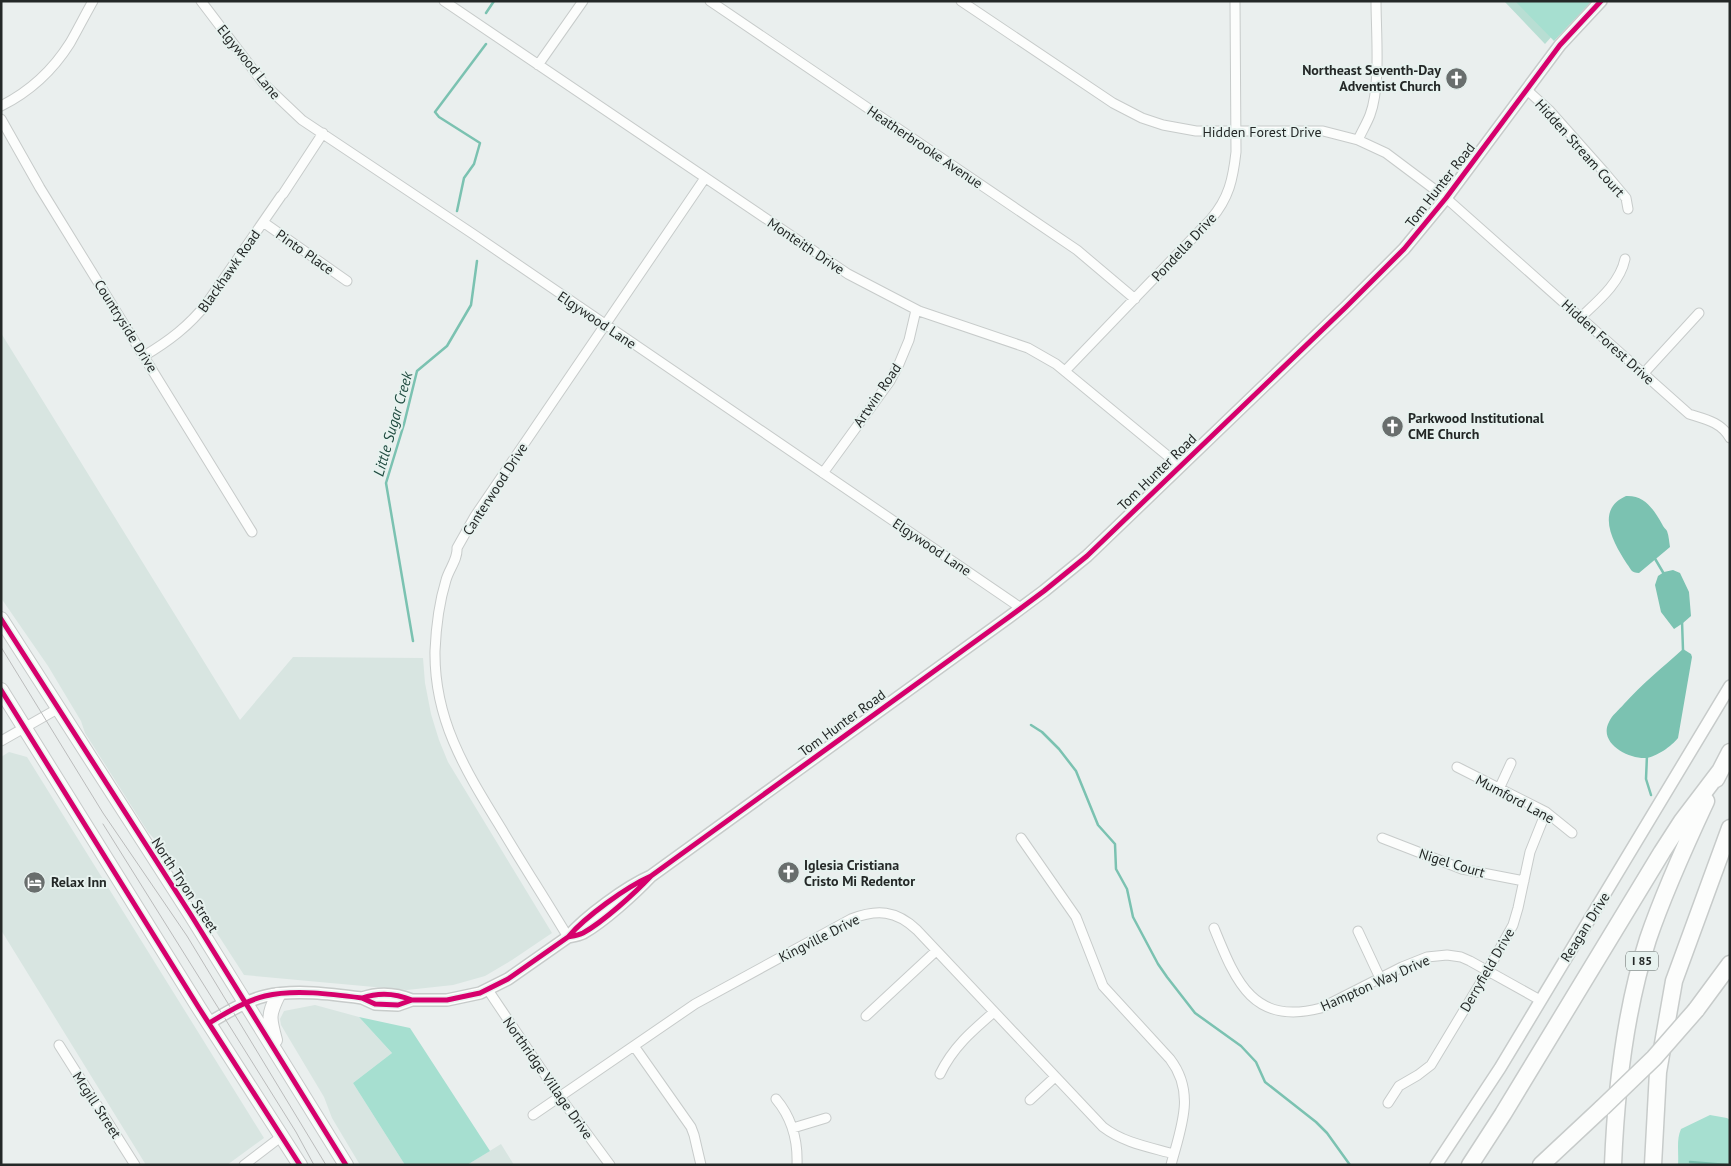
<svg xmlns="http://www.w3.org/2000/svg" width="1731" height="1166" font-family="'PT Sans',sans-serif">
<rect width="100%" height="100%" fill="#eaefee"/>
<path fill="#d8e5e1" d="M 1,333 L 240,720 L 293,657 L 423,658 L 425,683 L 431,714 L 439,740 L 448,762 L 552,933 L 512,960 L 485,976 L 453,985 L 407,990 L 244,975 L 160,845 L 148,832 L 85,733 L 81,721 L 48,666 L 1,598 Z
M 9,752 L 27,757 L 264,1138 L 227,1165 L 146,1165 L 1,930 L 1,757 Z
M 315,1005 L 359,1017 L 392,1053 L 353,1083 L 405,1165 L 360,1165 L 332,1118 L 324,1097 L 281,1025 L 280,1019 L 284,1011 Z
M 501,1144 L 514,1165 L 467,1165 Z"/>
<path fill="#b8ded3" d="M 1504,1 L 1583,1 L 1545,44 Z"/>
<path fill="#a6dfd0" d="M 1515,1 L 1592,1 L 1554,41 Z
M 359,1017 L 410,1028 L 490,1151 L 467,1165 L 405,1165 L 353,1083 L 392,1053 Z
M 1710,1115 L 1727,1118 L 1730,1120 L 1730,1165 L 1678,1165 C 1679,1153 1676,1140 1681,1129 Z"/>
<path fill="#7bc2b1" d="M 1626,496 C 1645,495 1654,510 1662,524 C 1663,527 1666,529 1667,531 C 1669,536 1669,542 1670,547 L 1639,573 C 1631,573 1631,569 1627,564 C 1614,544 1594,510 1626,496 Z
M 1673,570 L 1680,573 L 1689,592 L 1691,616 L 1683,623 L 1674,629 L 1661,612 L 1655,585 L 1658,576 L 1664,572 Z
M 1683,649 L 1691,654 L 1692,657 L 1678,738 C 1672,746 1656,757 1646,758 C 1628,759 1598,743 1609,722 C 1612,715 1619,710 1624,704 C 1642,684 1663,667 1683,649 Z"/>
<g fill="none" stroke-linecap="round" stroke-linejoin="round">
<path stroke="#7bc2b1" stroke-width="2.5" d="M 486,13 L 494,1
M 457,211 L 464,178 L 474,164 L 480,143 L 439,117 L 435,112 L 486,44
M 1654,557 L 1664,574
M 1682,621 L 1683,650
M 413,641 L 386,483 L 404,424 L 417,371 L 447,346 L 471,305 L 477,261
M 1031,725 L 1042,732 L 1059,749 L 1076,771 L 1098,825 L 1115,844 L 1116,869 L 1127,889 L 1133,917 L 1158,964 L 1167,977 L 1195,1013 L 1241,1046 L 1256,1062 L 1265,1082 L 1316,1122 L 1327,1133 L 1350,1165
M 1647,755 L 1646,779 L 1651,795
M 1690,1162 L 1727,1165"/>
<defs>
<path id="minor" d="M 201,1 L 264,84 L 302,120 L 473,234 L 1021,608
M 444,1 L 848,274 L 919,311 L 1028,348 L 1056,364 L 1180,466
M 710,1 L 1077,250 L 1135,299
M 961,1 L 1113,103 L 1142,118 L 1163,125 L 1196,131 L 1323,131 L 1358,140 L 1386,153 L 1446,198 L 1689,414 C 1705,419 1721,422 1730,438
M 538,65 L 583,1
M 1527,90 L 1549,110 L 1605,173 L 1626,198 L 1628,209
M 1,106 C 29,92 53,70 70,43 C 78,29 85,15 93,1
M 1,119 L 40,188 L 252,532
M 1358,140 C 1362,131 1367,123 1370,115 C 1381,86 1376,33 1376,1
M 283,194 L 323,133
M 263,222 L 347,281
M 1581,317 C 1598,301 1620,283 1625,259
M 144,356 C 169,341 189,326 207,303 L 281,196
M 1065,371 L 1211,219 C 1229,198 1233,179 1236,152 L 1235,1
M 1644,373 L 1699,313
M 823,473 L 890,381 L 899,364 L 909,340 L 916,310
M 1,741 L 59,708
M 1457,767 L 1546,812 L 1572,833
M 1499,789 L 1511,763
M 1021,838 L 1076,917 L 1103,986 L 1170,1059 C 1196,1093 1181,1127 1171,1165
M 1382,838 L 1462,869 L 1524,881
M 1214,928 C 1236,982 1253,1026 1321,1008 L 1402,967 L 1427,957 L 1447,955 L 1461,957 L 1470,961 L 1540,1000
M 1358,931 L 1380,978
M 568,937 C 547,902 525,868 504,833 C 468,774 434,723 435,651 C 436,627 439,603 446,580 C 449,569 458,559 457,548 L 475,516 L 705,178
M 488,990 L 560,1097 L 610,1165
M 866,1016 L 936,951
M 59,1045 L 135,1165
M 634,1046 L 691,1127 L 694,1135 L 701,1165
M 940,1074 C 953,1047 972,1031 994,1012
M 776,1099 C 792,1118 798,1140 797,1165
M 1030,1100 L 1055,1077
M 1388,1103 L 1399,1086 L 1418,1075 L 1431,1065 L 1484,977 L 1513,925 L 1518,908 L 1530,852 L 1546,812
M 533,1115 L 695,1004 L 851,919 C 877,909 896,910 917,930 L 1103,1127 C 1124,1143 1149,1147 1174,1154
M 793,1128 L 826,1118
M 244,1165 L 282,1136"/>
<path id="tertiary" d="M 651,876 C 626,887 585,917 568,937 C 573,936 579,935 583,933 C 603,922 635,893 651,876 L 1009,617 L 1044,591 L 1087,556 L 1346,307 L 1404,249 L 1446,198 L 1560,45 L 1601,1
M 412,1000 C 395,993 379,992 362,998 L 375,1004 L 398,1005 L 412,1000 L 447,1000 L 480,993 L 508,979 L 568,937
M 209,1023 C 226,1013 245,1001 265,996 C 294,989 332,994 362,998
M 1436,1165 L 1500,1068 L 1730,686"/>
<path id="primary" d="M 1,619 L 191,915 L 346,1165
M 1,690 L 199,1008 L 300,1165
M 275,1040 C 269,1018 268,1015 278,995"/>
<path id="motorway" d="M 1716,779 L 1730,752
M 1696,1010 L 1730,964
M 1470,1165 L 1503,1114 L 1662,852 L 1682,821 L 1720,771
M 1541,1165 L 1602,1108
M 1613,1165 C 1616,1089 1625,1011 1648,939 C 1664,892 1685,846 1706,801
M 1653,1165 L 1658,1072 L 1674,981 L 1730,828"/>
</defs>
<use href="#minor" stroke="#c7cbca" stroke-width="11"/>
<use href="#tertiary" stroke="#c7cbca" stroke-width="14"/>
<use href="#primary" stroke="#c7cbca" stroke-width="16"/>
<use href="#motorway" stroke="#c7cbca" stroke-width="19"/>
<use href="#minor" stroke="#fcfdfc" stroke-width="9"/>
<use href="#tertiary" stroke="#fcfdfc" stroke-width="11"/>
<use href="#primary" stroke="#fcfdfc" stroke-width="14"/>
<use href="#motorway" stroke="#fcfdfc" stroke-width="16"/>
<path stroke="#bbbcbc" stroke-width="1" d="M 1,647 L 103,813 L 187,936 L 326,1165
M 103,824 L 296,1132 L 314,1165"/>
<defs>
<path id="motorway-bridge" d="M 1602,1108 L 1654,1058 L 1696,1010"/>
</defs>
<use href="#motorway-bridge" stroke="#c7cbca" stroke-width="19" stroke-linecap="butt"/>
<use href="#motorway-bridge" stroke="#fcfdfc" stroke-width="16"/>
<defs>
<path id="cycleway" d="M 1,619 L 191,915 L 346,1165
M 1,690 L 199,1008 L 300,1165
M 651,876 C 626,887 585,917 568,937 C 573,936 579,935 583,933 C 603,922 635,893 651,876 L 1009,617 L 1044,591 L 1087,556 L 1346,307 L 1404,249 L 1446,198 L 1560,45 L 1601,1
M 412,1000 C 395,993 379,992 362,998 L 375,1004 L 398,1005 L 412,1000 L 447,1000 L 480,993 L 508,979 L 568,937
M 209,1023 C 226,1013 245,1001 265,996 C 294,989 332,994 362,998"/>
</defs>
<use href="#cycleway" stroke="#e7f2ef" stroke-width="8"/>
<use href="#cycleway" stroke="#d6006c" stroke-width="5"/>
</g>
<defs>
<symbol id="church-disc" viewBox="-11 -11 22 22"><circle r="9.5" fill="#696e6d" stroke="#e7f2ef"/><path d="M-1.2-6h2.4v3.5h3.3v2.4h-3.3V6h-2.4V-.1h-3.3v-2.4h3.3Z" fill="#fff"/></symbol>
<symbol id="hotel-disc" viewBox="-11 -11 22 22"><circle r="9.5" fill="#696e6d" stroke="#e7f2ef"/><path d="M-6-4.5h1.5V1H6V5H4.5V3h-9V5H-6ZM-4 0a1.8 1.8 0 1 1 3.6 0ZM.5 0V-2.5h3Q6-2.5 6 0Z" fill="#fff"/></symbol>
</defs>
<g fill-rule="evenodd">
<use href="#church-disc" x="1444" y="66" width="25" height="25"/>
<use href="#church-disc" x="1380" y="414" width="25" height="25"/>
<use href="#church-disc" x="776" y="860" width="25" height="25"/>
<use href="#hotel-disc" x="22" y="870" width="25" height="25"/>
</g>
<g text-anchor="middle" stroke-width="4" stroke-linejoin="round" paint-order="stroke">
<rect fill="#e7f2ef" stroke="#5e6563" stroke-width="1" x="1626" y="951.5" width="32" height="19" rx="4"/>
<g font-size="12" font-weight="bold" fill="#242827">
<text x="1642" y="965">I 85</text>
</g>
<g font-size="14" fill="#242827" stroke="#e7f2ef">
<text transform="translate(249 62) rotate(51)" y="5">Elgywood Lane</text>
<text x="1262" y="137">Hidden Forest Drive</text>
<text transform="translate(925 147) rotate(34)" y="5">Heatherbrooke Avenue</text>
<text transform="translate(1580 148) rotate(48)" y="5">Hidden Stream Court</text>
<text transform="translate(1440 185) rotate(-52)" y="5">Tom Hunter Road</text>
<text transform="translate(806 246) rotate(34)" y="5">Monteith Drive</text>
<text transform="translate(1184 247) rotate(-47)" y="5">Pondella Drive</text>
<text transform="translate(305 252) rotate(35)" y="5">Pinto Place</text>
<text transform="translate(229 271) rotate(-55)" y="5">Blackhawk Road</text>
<text transform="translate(597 320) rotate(34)" y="5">Elgywood Lane</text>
<text transform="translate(126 326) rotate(58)" y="5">Countryside Drive</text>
<text transform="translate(1608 342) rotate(42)" y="5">Hidden Forest Drive</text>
<text transform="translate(877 395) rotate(-56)" y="5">Artwin Road</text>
<text transform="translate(1157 472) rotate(-44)" y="5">Tom Hunter Road</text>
<text transform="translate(495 489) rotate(-57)" y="5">Canterwood Drive</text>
<text transform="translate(932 547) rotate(34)" y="5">Elgywood Lane</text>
<text transform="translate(842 723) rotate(-36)" y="5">Tom Hunter Road</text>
<text transform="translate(1515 799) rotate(28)" y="5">Mumford Lane</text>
<text transform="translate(1452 863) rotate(17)" y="5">Nigel Court</text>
<text transform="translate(185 885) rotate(57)" y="5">North Tryon Street</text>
<text transform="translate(1585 927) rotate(-58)" y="5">Reagan Drive</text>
<text transform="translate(819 938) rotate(-27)" y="5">Kingville Drive</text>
<text transform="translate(1487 970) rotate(-60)" y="5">Derryfield Drive</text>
<text transform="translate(1375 983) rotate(-24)" y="5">Hampton Way Drive</text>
<text transform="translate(548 1078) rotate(55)" y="5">Northridge Village Drive</text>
<text transform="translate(97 1105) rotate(57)" y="5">Mcgill Street</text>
</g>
<g font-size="14" font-weight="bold" fill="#242827" stroke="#e7f2ef" text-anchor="start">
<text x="1441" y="75" text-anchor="end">Northeast Seventh-Day<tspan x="1441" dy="16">Adventist Church</tspan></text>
<text x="1408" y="423">Parkwood Institutional<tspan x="1408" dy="16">CME Church</tspan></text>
<text x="804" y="870">Iglesia Cristiana<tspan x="804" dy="16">Cristo Mi Redentor</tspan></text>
<text x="51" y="887">Relax Inn</text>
</g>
<g font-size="15" font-style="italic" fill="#214c41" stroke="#e7f2ef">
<text transform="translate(393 424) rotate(-74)" y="5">Little Sugar Creek</text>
</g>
</g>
<rect width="1731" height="1166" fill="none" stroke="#242827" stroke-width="5"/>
</svg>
